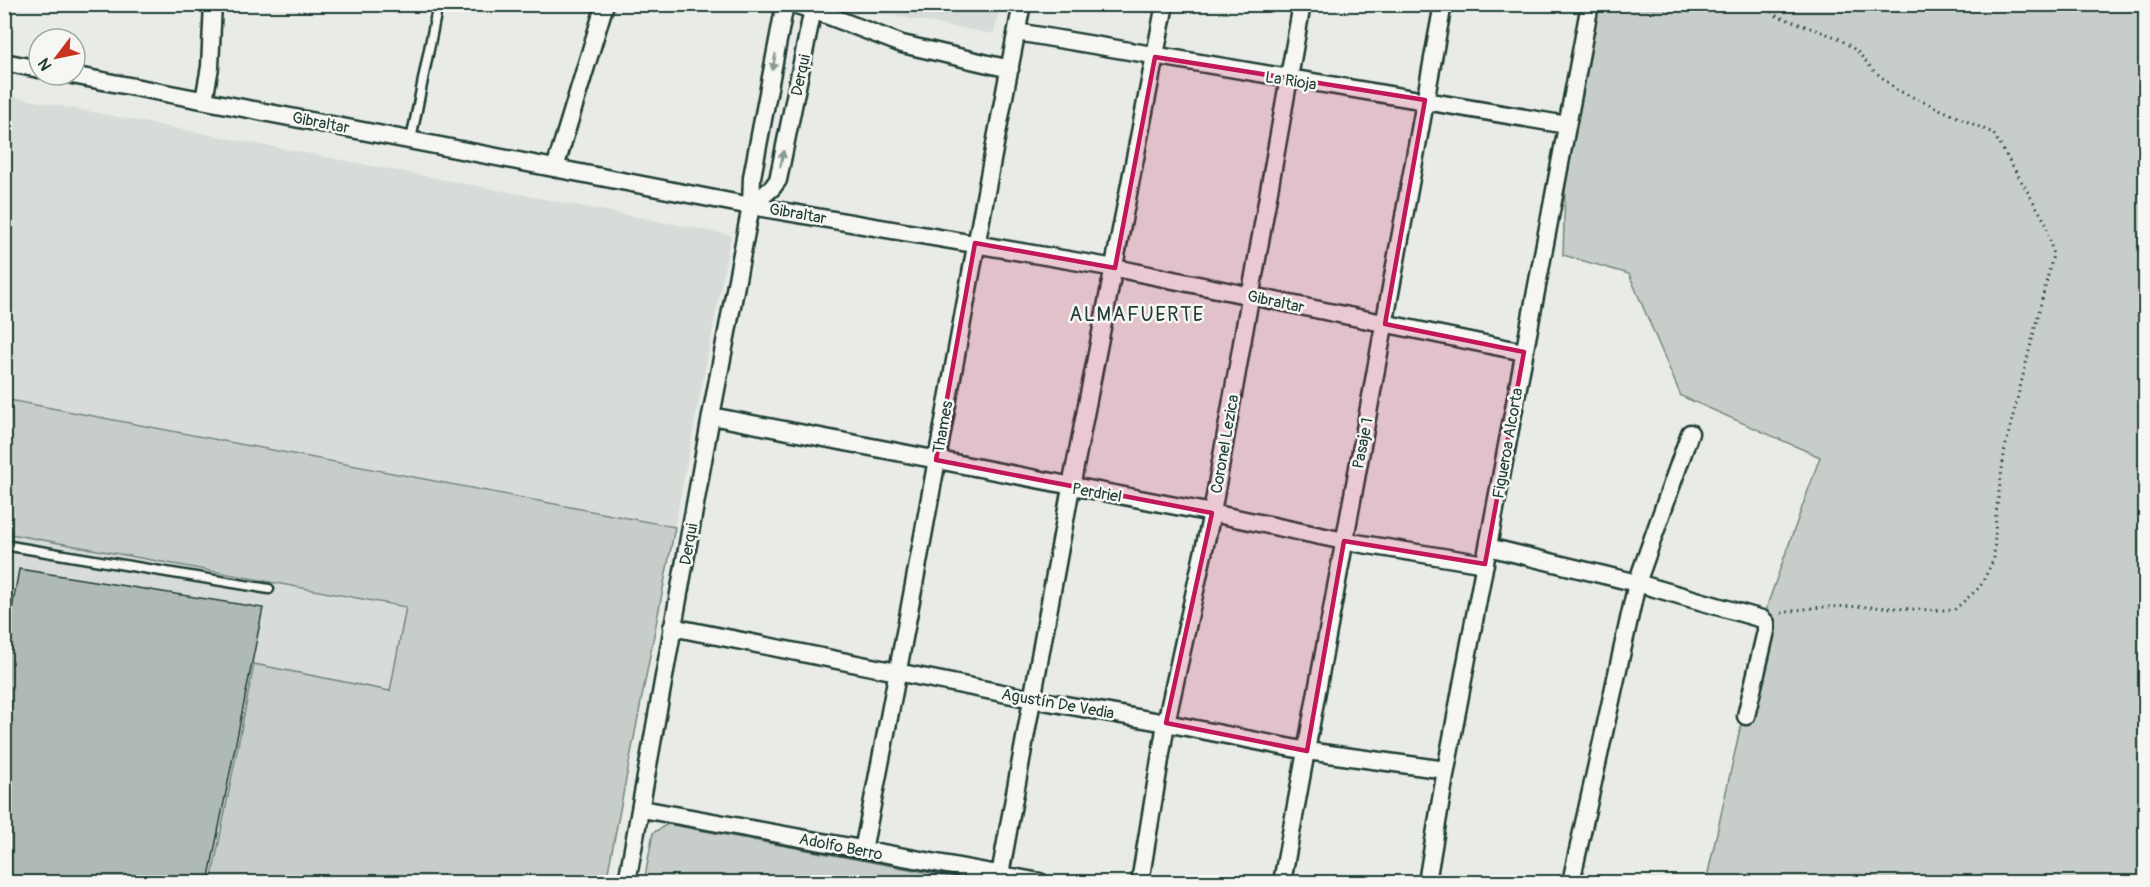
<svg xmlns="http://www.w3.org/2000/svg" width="2150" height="887" font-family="Pangolin,sans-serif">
<rect width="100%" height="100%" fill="#e9ebe7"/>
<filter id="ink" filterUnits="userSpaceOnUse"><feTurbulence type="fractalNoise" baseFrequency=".0167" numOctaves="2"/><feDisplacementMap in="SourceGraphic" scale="12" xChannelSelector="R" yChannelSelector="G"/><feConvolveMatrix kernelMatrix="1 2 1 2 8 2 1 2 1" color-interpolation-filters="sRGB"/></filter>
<g filter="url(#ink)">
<path fill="#d8dcd8" d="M 833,5 L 1000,5 L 994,34 Z
M 4,95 L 731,235 L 606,882 L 5,882 Z"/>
<path fill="#c7cec9" stroke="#73867e" stroke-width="1.5" d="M 1590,5 L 2145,5 L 2145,882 L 1706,882 L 1768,603 L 1820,457 L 1681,396 L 1629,274 L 1563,255 L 1567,125 Z
M 4,399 L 675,527 L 606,882 L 211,882 L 254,664 L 390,691 L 406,607 L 5,533 Z
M 667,824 L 978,882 L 644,882 L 653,833 Z"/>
<path fill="#b0bab5" stroke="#1f3d34" stroke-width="1.5" d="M 19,569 L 263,608 L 208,882 L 22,882 L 4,879 L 4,655 Z"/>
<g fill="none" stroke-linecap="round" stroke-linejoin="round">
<defs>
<path id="service" d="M 411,140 L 438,4
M 4,545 L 269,589"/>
<path id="minor" d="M 793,4 L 813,10 L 902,44 L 1010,69
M 1017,32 L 1567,125
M 4,62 L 39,69
M 72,75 L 751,206 L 1115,268 L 1524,352
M 204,100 L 210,67 L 213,4
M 555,168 L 605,4
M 751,206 L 772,188 L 778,180 L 814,4
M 711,416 L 1212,513 L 1344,541 L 1485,564
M 1690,433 L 1637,583 L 1762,619 L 1766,623 L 1766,631 L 1746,716
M 1488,547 L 1637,583 L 1571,882
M 672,627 L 1032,699 L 1166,723 L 1307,751 L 1446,770
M 642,809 L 1040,882
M 863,850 C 920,569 966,286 1022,4
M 1000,875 L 1071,487 L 1165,4
M 627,882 L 711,416 L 751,206 L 752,177 L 785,4
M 1140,882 L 1166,723 L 1212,513 L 1302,4
M 1282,882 L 1443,4
M 1427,882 L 1446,770 L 1590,4"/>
</defs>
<use href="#service" stroke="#1f3d34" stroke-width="13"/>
<use href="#minor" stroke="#1f3d34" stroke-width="21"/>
<path stroke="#1f3d34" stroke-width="3" stroke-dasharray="1.5 4.5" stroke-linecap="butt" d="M 1762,4 L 1777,16 L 1838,38 L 1857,51 L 1873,70 L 1897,90 L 1993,133 L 2046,223 L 2053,255 L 2005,448 L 1996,513 L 1994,559 L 1980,587 L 1954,610 C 1896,611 1835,599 1779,614"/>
<use href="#service" stroke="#f6f6f2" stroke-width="8"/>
<use href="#minor" stroke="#f6f6f2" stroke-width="16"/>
</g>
<defs><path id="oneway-solid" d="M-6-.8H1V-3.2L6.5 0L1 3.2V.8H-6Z" transform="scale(1.5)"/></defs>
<g fill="#8a9a93">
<use href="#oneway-solid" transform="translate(774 62) rotate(101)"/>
<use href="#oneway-solid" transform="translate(782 159) rotate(-78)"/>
</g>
</g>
<path fill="#c2185b" fill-opacity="0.2" stroke="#c2185b" stroke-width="4.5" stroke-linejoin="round" d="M 1155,57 L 1425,100 L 1385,324 L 1524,352 L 1485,564 L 1344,541 L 1307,751 L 1166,723 L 1212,513 L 936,460 L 975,243 L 1115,268 Z"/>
<g text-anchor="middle" stroke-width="5" stroke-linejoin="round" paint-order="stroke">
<g font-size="16" fill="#1f3d34" stroke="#f6f6f2">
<text transform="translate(800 75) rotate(-78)" y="6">Derqui</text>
<text transform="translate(1291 80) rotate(9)" y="6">La Rioja</text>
<text transform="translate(321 122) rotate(11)" y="6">Gibraltar</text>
<text transform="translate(798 213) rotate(10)" y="6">Gibraltar</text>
<text transform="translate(1276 301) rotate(12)" y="6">Gibraltar</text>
<text transform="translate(942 427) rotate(-80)" y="6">Thames</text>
<text transform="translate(1362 443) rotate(-79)" y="6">Pasaje 1</text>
<text transform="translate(1507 443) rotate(-80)" y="6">Figueroa Alcorta</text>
<text transform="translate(1224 444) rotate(-80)" y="6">Coronel Lezica</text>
<text transform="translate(1097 492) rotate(10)" y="6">Perdriel</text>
<text transform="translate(688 544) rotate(-80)" y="6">Derqui</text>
<text transform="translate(1058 703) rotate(10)" y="6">Agustín De Vedia</text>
<text transform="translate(841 846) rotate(11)" y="6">Adolfo Berro</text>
</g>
<g font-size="20" letter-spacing="1.5" fill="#1f3d34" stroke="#f6f6f2">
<text x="1137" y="321">ALMAFUERTE</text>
</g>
</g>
<rect width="2150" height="887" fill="none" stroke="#f6f6f2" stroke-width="24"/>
<rect x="12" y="12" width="2126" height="863" fill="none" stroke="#1f3d34" stroke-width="2" filter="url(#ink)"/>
<g transform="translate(57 57) rotate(238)"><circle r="28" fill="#f6f6f2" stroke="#a0aca6" stroke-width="1.5"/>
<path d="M0-4.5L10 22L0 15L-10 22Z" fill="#c8321e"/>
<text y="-9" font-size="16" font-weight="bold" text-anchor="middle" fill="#1f3d34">N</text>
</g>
</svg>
